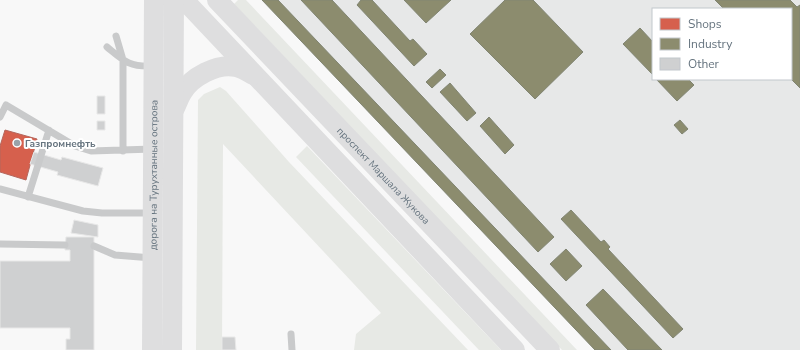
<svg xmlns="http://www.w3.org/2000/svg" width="800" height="350" font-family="'Nunito Sans',sans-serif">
<rect width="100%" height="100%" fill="#f8f8f8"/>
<path fill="#e7e8e8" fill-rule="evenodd" d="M 262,0 L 800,0 L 800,350 L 595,350 ZM 653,9 L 791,9 L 791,79 L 653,79 Z"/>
<path fill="#e7e9e5" d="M 238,0 L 246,0 L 577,350 L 562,350 L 234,4 Z
M 220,87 L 226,91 L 289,162 L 468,350 L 354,350 L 356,334 L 381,313 L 223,144 L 222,350 L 196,350 L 198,100 L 204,94 Z
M 307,146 L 501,350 L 479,350 L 296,157 Z"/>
<path fill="#d6604d" stroke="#b4665c" d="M 5,130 L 37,139 L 26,180 L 0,172 L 0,146 Z"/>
<path fill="#8c8c6e" stroke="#818573" d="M 262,0 L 278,0 L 611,350 L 595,350 Z
M 301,0 L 332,0 L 554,237 L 538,252 Z
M 361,0 L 372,0 L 410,41 L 413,39 L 427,54 L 414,66 L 357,5 Z
M 404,0 L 451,0 L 426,23 Z
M 505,0 L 533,0 L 583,52 L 535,99 L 470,34 Z
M 715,0 L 790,0 L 797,7 L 800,5 L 800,88 L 791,79 L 791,9 L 724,9 Z
M 640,28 L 653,42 L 653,75 L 623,44 Z
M 440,69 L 446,75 L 432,88 L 426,82 Z
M 656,79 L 688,79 L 694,85 L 677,101 Z
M 450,83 L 476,113 L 467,121 L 440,92 Z
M 489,117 L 514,145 L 505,154 L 480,126 Z
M 680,120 L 688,129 L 682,134 L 674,125 Z
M 571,210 L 601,242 L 604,240 L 610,247 L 608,249 L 683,329 L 673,338 L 561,219 Z
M 566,249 L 582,266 L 566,281 L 550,264 Z
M 603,289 L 662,350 L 628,350 L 586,305 Z"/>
<path fill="#cfd0d1" stroke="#e8e8e8" d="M 97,96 L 105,96 L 105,114 L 97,114 Z
M 97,121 L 105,121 L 105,130 L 97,130 Z
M 34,152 L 61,160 L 62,157 L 103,168 L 98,186 L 57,175 L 58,172 L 30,164 Z
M 74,220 L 98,225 L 98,237 L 71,233 Z
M 66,237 L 94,237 L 94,350 L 66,350 L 66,339 L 70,339 L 70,328 L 0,328 L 0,261 L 70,261 L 70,250 L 65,250 Z
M 222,337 L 235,337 L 236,350 L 222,350 Z"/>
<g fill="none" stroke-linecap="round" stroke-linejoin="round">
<path stroke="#c9cacb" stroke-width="7" d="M 116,36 L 123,60 L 123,151
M 107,47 C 124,61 129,67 152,66
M 0,117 L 6,105 L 75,146 L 91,151 L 153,149
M 0,189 L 83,211 L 102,213 L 151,213
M 28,197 L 49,130
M 0,244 L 65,245
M 94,246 L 115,255 L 152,258
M 291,334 L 292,350"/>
<g stroke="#dededf" stroke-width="20">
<path d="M 184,0 L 515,350"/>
<path id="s1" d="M 217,0 L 550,350"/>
<path d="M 174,110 C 177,104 179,98 182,93 C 191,77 217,63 236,67 C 241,68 248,72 253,75"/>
<path id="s2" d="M 152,350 L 154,0"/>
<path d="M 172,350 L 174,0"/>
</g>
</g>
<circle fill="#99a2a9" stroke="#fff" stroke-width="1.5" cx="17" cy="143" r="4"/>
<g text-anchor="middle" stroke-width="4" stroke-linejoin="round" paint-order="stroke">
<g font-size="10" font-weight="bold" fill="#66747f" stroke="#fff" text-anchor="start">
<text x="25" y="147">Газпромнефть</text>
</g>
<g font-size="10" fill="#66747f" stroke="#fff">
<text dy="4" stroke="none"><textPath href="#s1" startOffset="242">проспект Маршала Жукова</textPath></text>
<text dy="4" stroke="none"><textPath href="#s2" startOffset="175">дорога на Турухтанные острова</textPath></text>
</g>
</g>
<rect x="652" y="8" width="140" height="72" fill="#ffffff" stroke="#c2c7cc"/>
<rect x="660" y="18" width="20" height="12" fill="#d6604d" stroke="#c2c7cc"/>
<text x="688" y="28" font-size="12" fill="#66747f">Shops</text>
<rect x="660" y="38" width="20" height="12" fill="#8c8c6e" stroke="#c2c7cc"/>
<text x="688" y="48" font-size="12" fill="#66747f">Industry</text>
<rect x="660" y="58" width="20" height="12" fill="#cfd0d1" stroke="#c2c7cc"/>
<text x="688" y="68" font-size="12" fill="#66747f">Other</text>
</svg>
